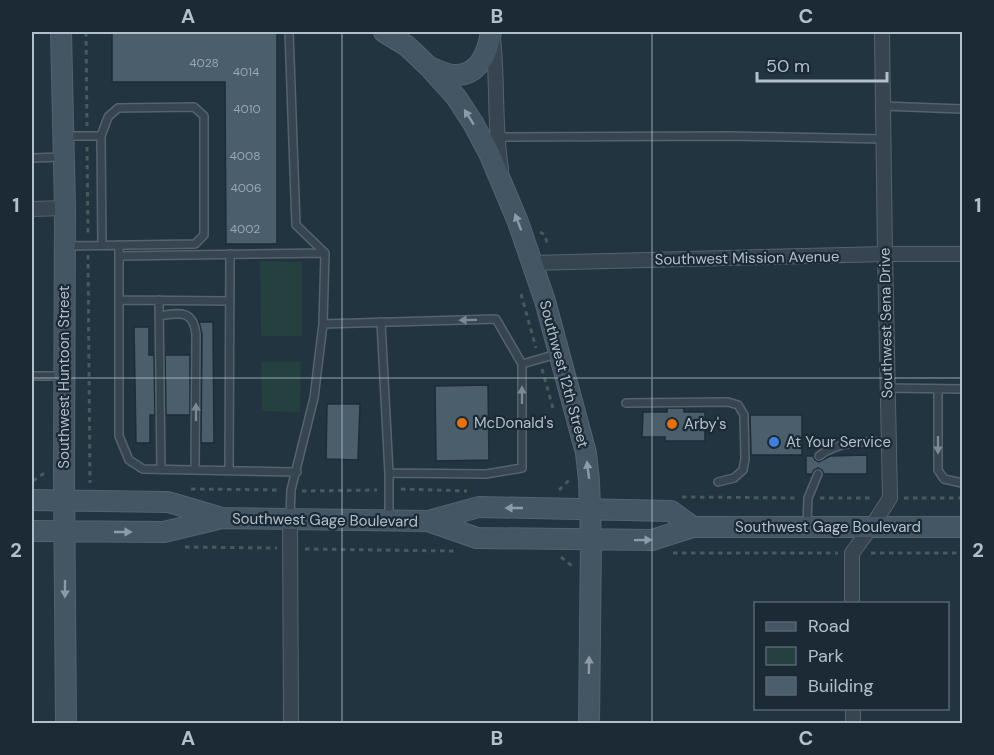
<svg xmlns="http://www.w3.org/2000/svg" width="994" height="755" font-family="'DM Sans',sans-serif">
<rect width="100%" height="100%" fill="#223440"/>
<path fill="#244140" d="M 260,261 L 302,262 L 302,336 L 261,336 Z
M 261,362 L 301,362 L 300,412 L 262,411 Z"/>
<path fill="#4a5e6c" stroke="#1d2c37" stroke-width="1.5" d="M 112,32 L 277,32 L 277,244 L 226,244 L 225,82 L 112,82 Z
M 199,322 L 213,322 L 214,443 L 201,443 L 202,334 Z
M 134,327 L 149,327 L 149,355 L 154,355 L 155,415 L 150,415 L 150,443 L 136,443 Z
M 165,355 L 190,355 L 190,415 L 166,415 Z
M 488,385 L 489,460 L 436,461 L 435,386 Z
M 327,404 L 360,404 L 358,460 L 326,459 Z
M 667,408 L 684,408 L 684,412 L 705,412 L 705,441 L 665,441 L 665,437 L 642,437 L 643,412 L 667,412 Z
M 750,415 L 802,415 L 802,455 L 751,455 Z
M 867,455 L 867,474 L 824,474 L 822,470 L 818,468 L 814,470 L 812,474 L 806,474 L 806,456 L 813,456 L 815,460 L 819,462 L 830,456 Z"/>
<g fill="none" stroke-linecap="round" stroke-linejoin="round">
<defs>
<path id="lane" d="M 289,32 L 296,225 L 325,253 L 323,324 L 496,319 L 522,364 L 522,468 L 486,474 L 389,473
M 883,106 L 962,109
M 66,136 L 101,136 L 108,117 L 118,108 L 194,107 L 204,116 L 204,235 L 195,244 L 67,246
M 101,136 L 102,245
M 498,137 L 731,136 L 883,139
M 32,158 L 62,157
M 119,245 L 119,436 L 129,460 L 143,469 L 297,472
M 119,256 L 325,253
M 119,300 L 229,301
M 159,300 L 161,470
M 159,316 C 179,313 193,309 196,334 L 195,470
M 381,322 L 389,473 L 389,517
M 522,364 L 557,354
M 32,376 L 62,376
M 887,388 L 962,389
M 938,389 L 938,470 L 944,479 L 962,483
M 626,403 L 728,402 L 738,405 L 744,415 L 745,459 L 743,470 L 734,478 L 718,482
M 819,456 C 838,441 865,441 889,442
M 229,471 L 230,254
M 290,516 L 291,490 L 314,398 L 323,324
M 807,524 L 808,498 L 818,474"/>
<path id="street" d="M 493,39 C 498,82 494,126 501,169
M 32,209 L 65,208
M 531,263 L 885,254 L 962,254
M 290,518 L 291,724
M 852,604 L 852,553 L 872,526 L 890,498 L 885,254 L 882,32
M 853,708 L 853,724"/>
<path id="secondary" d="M 61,32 L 65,208 L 64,475 L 66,724
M 384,32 L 407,46 L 429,67 L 456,97 L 473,123 L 489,153 L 518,222 L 545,301 L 586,453 L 589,480 L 591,540 L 589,724
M 429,67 C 437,70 445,74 453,75 C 479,77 488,52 491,32
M 32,500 L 168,502 L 219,517
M 428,521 L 477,538 L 652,540 L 693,527 L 962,527
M 32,531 L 164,532 L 222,518 L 428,521 L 479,507 L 671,511 L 693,527"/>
</defs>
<use href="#lane" stroke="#54636e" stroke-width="10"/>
<use href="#street" stroke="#54636e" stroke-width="16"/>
<use href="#secondary" stroke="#54636e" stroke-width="22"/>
<path stroke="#425d5b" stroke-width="3" stroke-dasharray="4.5 4.5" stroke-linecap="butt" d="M 86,32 L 87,126
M 87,147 L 88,234
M 540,232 L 545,235 L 548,247
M 88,255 L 90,483
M 521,294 L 536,348
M 542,369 L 554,412
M 33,481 L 43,474 L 46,474
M 191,489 L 281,490
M 401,489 L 467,491
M 559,490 L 571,478
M 302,491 L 377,490
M 682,497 L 796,498
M 820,498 L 871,498
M 904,498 L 962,498
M 185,547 L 277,548
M 305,549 L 454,551
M 673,553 L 838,553
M 871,553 L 962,553
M 561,557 L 572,566"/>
<use href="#lane" stroke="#364550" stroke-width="7"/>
<use href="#street" stroke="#364550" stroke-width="14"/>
<use href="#secondary" stroke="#445563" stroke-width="20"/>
</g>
<defs><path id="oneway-solid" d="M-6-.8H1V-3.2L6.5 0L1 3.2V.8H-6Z" transform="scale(1.5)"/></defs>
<g fill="#8c9ba7">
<use href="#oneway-solid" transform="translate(469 117) rotate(-122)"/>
<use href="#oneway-solid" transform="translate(518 222) rotate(-111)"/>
<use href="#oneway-solid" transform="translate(588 470) rotate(-97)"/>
<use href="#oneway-solid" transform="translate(514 508) rotate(-180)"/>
<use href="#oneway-solid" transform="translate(123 532)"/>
<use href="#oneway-solid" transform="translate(643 540) rotate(-1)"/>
<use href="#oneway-solid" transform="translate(65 589) rotate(90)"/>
<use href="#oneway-solid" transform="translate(589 665) rotate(-89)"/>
</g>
<g fill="#7a8994">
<use href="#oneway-solid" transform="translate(468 320) rotate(179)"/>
<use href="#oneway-solid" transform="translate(522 395) rotate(-90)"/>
<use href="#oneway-solid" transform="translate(196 412) rotate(-90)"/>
<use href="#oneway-solid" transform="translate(938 445) rotate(90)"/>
</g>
<path fill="none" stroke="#b2c0cb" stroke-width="1.5" stroke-opacity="0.55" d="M 342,32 L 342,724M 652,32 L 652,724M 32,378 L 962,378"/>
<g fill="#e8710a" stroke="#1b2a35" stroke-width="2">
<circle cx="462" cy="423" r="6"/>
<circle cx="672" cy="424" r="6"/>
</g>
<circle fill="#3f7fe0" stroke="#1b2a35" stroke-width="2" cx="774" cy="442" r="6"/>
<g text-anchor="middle" stroke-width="4.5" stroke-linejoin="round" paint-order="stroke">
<g font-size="12" fill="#98a8b3">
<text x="204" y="67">4028</text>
<text x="246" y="76">4014</text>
<text x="247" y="113">4010</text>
<text x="245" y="160">4008</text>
<text x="246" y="192">4006</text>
<text x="245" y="233">4002</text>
</g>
<g font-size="15" fill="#b2c0cb" stroke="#1b2a35">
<text transform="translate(747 258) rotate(-1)" y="5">Southwest Mission Avenue</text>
<text transform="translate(886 323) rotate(-91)" y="5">Southwest Sena Drive</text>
<text transform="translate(564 374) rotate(75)" y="5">Southwest 12th Street</text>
<text transform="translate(64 377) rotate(-90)" y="5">Southwest Huntoon Street</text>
<text transform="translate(325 520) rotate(1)" y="5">Southwest Gage Boulevard</text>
<text x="828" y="532">Southwest Gage Boulevard</text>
</g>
<g font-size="15" fill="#b2c0cb" stroke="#1b2a35" text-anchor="start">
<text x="474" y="428">McDonald's</text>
<text x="684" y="429">Arby's</text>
<text x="786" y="447">At Your Service</text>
</g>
</g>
<rect width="994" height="755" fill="none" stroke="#1b2a35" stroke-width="66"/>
<rect x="754" y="602" width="195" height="108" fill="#1b2a35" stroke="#576671" stroke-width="1.5"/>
<rect x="766" y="622" width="30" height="9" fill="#445563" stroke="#576671" stroke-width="1.5"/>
<text x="808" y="632" font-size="18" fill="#b2c0cb">Road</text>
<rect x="766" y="647" width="30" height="18" fill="#244140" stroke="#576671" stroke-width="1.5"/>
<text x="808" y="662" font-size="18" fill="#b2c0cb">Park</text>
<rect x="766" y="677" width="30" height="18" fill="#4a5e6c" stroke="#576671" stroke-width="1.5"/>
<text x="808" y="692" font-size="18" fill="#b2c0cb">Building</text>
<path d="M757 72v9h130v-9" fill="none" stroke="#b2c0cb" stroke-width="3"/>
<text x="766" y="72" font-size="18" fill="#b2c0cb" stroke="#1b2a35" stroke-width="4.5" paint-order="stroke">50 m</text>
<rect x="33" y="33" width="928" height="689" fill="none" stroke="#b2c0cb" stroke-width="2"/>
<g font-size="20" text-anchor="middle" font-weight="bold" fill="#b2c0cb">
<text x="188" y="23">A</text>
<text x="497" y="23">B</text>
<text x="806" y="23">C</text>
<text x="16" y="212">1</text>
<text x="978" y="212">1</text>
<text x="16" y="557">2</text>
<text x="978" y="557">2</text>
<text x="188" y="745">A</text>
<text x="497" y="745">B</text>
<text x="806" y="745">C</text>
</g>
</svg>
